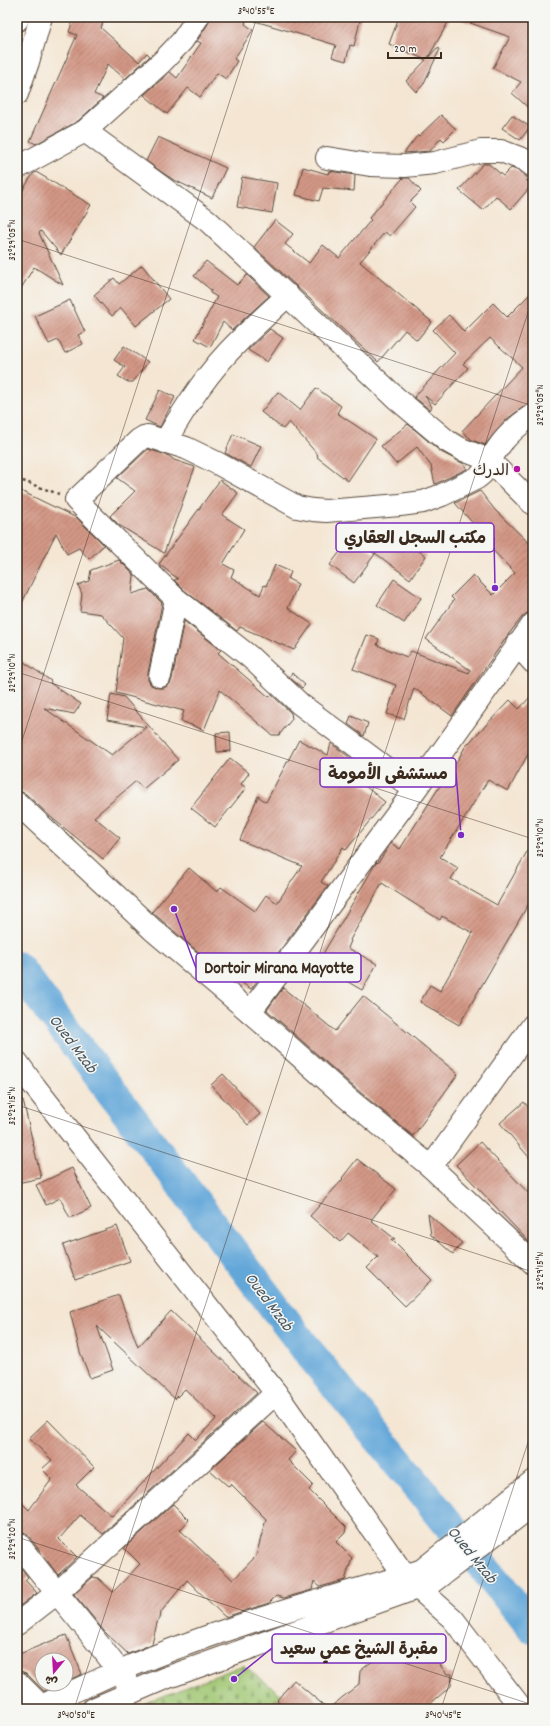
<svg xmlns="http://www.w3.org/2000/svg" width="550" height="1726" font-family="Dekko,'Playpen Sans Arabic',sans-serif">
<defs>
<pattern id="cemetery-stones" width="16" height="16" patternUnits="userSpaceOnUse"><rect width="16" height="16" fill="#a0c773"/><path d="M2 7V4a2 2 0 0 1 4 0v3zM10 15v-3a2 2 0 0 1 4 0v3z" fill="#84a25e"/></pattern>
<pattern id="building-hatch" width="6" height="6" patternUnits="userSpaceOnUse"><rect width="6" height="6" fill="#d39786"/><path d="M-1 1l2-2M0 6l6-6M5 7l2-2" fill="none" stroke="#ac7b6d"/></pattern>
</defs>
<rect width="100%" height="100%" fill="#f6f6f2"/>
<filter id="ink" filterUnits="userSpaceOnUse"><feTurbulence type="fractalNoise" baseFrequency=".025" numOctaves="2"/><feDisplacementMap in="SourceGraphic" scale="8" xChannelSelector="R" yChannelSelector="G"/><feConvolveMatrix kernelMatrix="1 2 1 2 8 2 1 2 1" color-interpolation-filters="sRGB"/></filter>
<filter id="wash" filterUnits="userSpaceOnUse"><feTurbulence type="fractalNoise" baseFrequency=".012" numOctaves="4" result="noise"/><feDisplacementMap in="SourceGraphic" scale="16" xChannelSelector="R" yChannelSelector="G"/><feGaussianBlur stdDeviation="0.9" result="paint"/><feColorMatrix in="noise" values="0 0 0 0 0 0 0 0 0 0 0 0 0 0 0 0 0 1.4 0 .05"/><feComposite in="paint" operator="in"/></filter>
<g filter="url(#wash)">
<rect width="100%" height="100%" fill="#f4e6d3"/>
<path fill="url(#cemetery-stones)" stroke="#6e7848" d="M 243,1665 L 300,1709 L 130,1709 Z"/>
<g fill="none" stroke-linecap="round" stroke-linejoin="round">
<path stroke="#64a7d9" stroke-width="32" d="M 17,967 L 307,1350 L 533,1628"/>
</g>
<g id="blocks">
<path fill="url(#building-hatch)" d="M 74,17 L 105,17 L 101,28 L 139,62 L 147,53 L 150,56 L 125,79 L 108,64 L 94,94 L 103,98 L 78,121 L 36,144 L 30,141 L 77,35 L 69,32 Z
M 210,17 L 247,17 L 245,24 L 253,30 L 234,59 L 237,61 L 226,79 L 217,73 L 200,97 L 188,88 L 167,114 L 144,95 L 170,72 L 177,78 L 201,43 L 197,41 L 208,24 Z
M 255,17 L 361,17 L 354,46 L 350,45 L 346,61 L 332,57 L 336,45 L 255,21 Z
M 399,17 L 451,17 L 428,58 L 437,48 L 440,49 L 423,85 L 416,92 L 406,81 L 426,60 L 389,44 Z
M 459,17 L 533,17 L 533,112 L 512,93 L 521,82 L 493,68 L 510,37 L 459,19 Z
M 441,115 L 456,129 L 444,141 L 441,138 L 430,151 L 404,153 L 418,135 L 419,136 Z
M 512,115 L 530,127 L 520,140 L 502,128 Z
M 158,137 L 226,168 L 212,198 L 172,179 L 146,161 Z
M 483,164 L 489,164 L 503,176 L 511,168 L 519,171 L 527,177 L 525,179 L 532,185 L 511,209 L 496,196 L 483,210 L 459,190 Z
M 303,167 L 328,174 L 329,171 L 355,175 L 354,191 L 323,188 L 319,201 L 296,195 Z
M 36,172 L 91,205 L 61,255 L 41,231 L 39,233 L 63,285 L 34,267 L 17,295 L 17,199 L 33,174 Z
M 242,177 L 277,183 L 272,213 L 237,207 Z
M 403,178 L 409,178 L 421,191 L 410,202 L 415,207 L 390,236 L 385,232 L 360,262 L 432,322 L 417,340 L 405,330 L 378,362 L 254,247 L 275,220 L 293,234 L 285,244 L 309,263 L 323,245 L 339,258 L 371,220 L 369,218 Z
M 206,261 L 237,285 L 247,275 L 269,296 L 232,330 L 223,322 L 210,347 L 195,339 L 217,297 L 210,293 L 211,290 L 194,276 Z
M 142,265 L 169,299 L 136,326 L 121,308 L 112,316 L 94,295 L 114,278 L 119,284 Z
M 533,291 L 533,403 L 526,405 L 507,419 L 485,445 L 472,440 L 462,431 L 522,367 L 490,338 L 463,364 L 468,368 L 435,404 L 425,396 L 432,407 L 430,410 L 414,397 L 455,353 L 433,330 L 449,315 L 464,332 L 493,303 L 507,317 Z
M 70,300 L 85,332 L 78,335 L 83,344 L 65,353 L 58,340 L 49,344 L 35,316 Z
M 270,329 L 283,338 L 267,362 L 248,350 Z
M 124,346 L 148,362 L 133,382 L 128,382 L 118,376 L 125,367 L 114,360 Z
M 316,388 L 341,406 L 337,413 L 376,439 L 348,481 L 317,457 L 318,455 L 289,422 L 283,429 L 261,412 L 278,392 L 300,410 Z
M 160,390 L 175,397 L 160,427 L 145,420 Z
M 408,424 L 441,452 L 464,464 L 467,469 L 435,484 L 431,466 L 417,447 L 396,464 L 381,446 Z
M 233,434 L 261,446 L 251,467 L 225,453 Z
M 148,449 L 169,456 L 174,460 L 195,467 L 164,553 L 119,525 L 110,516 L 135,491 L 117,478 Z
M 220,480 L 238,493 L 222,515 L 244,529 L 223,564 L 234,570 L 231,577 L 260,595 L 264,585 L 266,586 L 275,565 L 291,572 L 288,579 L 298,584 L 288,608 L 312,624 L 294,650 L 240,627 L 237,631 L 184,590 L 174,580 L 178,579 L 159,564 Z
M 17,489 L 77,518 L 104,545 L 89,559 L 79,548 L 67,554 L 56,533 L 17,613 Z
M 480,491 L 495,510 L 533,547 L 533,612 L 527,613 L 523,616 L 508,635 L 452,716 L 414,688 L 404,719 L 387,714 L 396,685 L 353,669 L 367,635 L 379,639 L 377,645 L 407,657 L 411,651 L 469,673 L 470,670 L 426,639 L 454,600 L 451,597 L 473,575 L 493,595 L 515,573 L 474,531 L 477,528 L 455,503 Z
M 391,531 L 426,556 L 410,579 L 375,553 Z
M 351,537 L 375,554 L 354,583 L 330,565 Z
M 119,560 L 134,575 L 132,594 L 148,589 L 162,603 L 148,673 L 148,680 L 151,685 L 158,688 L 164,688 L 170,684 L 172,679 L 184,621 L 221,650 L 218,653 L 269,697 L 272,695 L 291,713 L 292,719 L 279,735 L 272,735 L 220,690 L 204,730 L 181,721 L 184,711 L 116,693 L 123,638 L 101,614 L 80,611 L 82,594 L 78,585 L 89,581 L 91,570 Z
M 394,579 L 421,598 L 404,623 L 377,605 Z
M 17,657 L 51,681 L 50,683 L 81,704 L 74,714 L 44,708 L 112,755 L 146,727 L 107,720 L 111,694 L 124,697 L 178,760 L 143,789 L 136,781 L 94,817 L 120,838 L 103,859 L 52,818 L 26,794 L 17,790 Z
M 292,673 L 305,685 L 302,688 L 289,677 Z
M 533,694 L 533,745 L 508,791 L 488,780 L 440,857 L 458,868 L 451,879 L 497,905 L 533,841 L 533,896 L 459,1025 L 420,1002 L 430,985 L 440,991 L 473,933 L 442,916 L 440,920 L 382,883 L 350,940 L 351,941 L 348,948 L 377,964 L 362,990 L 317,964 L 373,868 L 377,862 L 378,863 L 391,843 L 400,849 L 443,781 L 445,783 L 465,747 L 510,700 L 519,709 Z
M 351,716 L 368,723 L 364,736 L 348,724 Z
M 230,732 L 231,751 L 217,752 L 216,733 Z
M 299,740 L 328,755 L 331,743 L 353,760 L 350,774 L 385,802 L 346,850 L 343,847 L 321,882 L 328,886 L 251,989 L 204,957 L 152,912 L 189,868 L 217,892 L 221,887 L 255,911 L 266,895 L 277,903 L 302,866 L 240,840 L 258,796 L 266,802 Z
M 230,758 L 249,773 L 241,784 L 246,788 L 215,827 L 191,808 Z
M 283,988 L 335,1031 L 363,996 L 458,1074 L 413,1136 L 354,1087 L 267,1010 Z
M 223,1074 L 260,1114 L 248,1125 L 211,1085 Z
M 23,1100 L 41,1178 L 17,1183 L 17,1101 Z
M 524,1102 L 533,1113 L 533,1162 L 500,1123 Z
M 480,1142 L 533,1198 L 533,1246 L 456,1165 Z
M 357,1159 L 396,1189 L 371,1220 L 395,1239 L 391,1239 L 432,1280 L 405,1306 L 367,1268 L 378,1257 L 348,1233 L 340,1242 L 310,1216 L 343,1179 L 342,1178 Z
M 72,1168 L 91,1208 L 70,1218 L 60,1198 L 46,1205 L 36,1185 Z
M 428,1214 L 462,1243 L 453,1254 L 431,1235 Z
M 117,1226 L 130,1261 L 75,1280 L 63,1245 Z
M 119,1295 L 138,1347 L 171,1311 L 257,1393 L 103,1534 L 80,1515 L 59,1539 L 77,1557 L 58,1575 L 27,1534 L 22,1531 L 17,1530 L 17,1498 L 29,1510 L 52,1479 L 42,1469 L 52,1460 L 29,1438 L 48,1420 L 94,1467 L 76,1485 L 112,1516 L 189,1433 L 196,1440 L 216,1419 L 185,1389 L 175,1399 L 97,1326 L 113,1370 L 90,1378 L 80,1352 L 70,1312 Z
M 263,1422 L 296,1451 L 288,1460 L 313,1485 L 309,1490 L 346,1527 L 345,1533 L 336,1542 L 352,1558 L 345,1580 L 320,1587 L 314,1581 L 312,1590 L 284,1598 L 276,1596 L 269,1603 L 225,1617 L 187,1580 L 161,1612 L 160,1619 L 158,1619 L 152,1644 L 128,1654 L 104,1631 L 74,1594 L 93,1577 L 98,1578 L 113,1592 L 140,1564 L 124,1548 L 173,1504 L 189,1520 L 180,1530 L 233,1580 L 256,1556 L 266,1519 L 231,1484 L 229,1487 L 210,1470 Z
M 17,1563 L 28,1577 L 25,1580 L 37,1593 L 17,1608 Z
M 66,1635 L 82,1674 L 66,1681 L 66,1660 L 42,1660 L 42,1684 L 59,1684 L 44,1691 L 26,1673 L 17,1670 L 17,1655 Z
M 399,1640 L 422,1642 L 447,1674 L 452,1674 L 451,1686 L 424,1709 L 399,1706 L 399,1709 L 287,1709 L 277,1700 L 294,1680 L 328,1709 L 359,1684 L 360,1671 Z"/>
</g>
</g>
<g filter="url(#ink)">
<use href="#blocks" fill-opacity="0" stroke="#574639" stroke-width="1"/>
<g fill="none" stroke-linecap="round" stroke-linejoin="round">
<defs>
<path id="minor" d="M 85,131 L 208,221 L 396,398 L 447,441 L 461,449 L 489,460 L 533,504
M 327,158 L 370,165 L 405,166 L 435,163 L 481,151 L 501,151 L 525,160 L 533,166
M 17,168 L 85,131 L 162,62 L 182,41 L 198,17
M 165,442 C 186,406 209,370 239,341 C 255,325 272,310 288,295
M 517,644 L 533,662
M 160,676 L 176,599
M 415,790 L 300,704 L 250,657 L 176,599 L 76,500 L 139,440 L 144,437 L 148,436 L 186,448 L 217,463 L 297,507 L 313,510 L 326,511 L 400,505 L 423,502 L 442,495 L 477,478 L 482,474 C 497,447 506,433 533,415
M 250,1012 L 415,790 L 533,624
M 431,1167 L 533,1025
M 17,1542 C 54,1593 98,1638 133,1691
M 418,1588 L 453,1619 L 522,1709
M 17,1624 L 57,1593 L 276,1393
M 17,1682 L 41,1706"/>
<path id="major" d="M 17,20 L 18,17
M 17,94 L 28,62 L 41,17
M 17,803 L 153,930 L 250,1012 L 346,1097 L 431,1167 L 533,1263
M 17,1062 L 32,1083 L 276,1393 L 405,1576 L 418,1588
M 37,1709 C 57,1697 80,1689 101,1679 C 198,1635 302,1605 405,1576 L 422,1570 L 533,1481
M 93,1709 L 163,1679 L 431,1583 L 533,1505"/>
</defs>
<use href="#minor" stroke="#574639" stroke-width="24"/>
<use href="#major" stroke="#574639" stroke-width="24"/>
<path stroke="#574639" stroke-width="2.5" stroke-dasharray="3 3" stroke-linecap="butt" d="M 17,479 L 59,494"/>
<use href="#minor" stroke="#fff" stroke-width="22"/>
<use href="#major" stroke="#fff" stroke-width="22"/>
</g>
</g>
<path fill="none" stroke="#3b2a1e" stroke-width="1" stroke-opacity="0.45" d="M 17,239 L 533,406M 17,672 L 533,839M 17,756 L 257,17M 17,1105 L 533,1272M 17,1537 L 533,1705M 74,1709 L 533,297M 441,1709 L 533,1427"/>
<circle fill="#b5179e" stroke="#f6f6f2" stroke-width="1.5" cx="517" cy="469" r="4"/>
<g text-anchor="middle" stroke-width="3" stroke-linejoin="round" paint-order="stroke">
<g font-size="16" fill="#3b2a1e" stroke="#f6f6f2" text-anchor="end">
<text x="509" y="475">الدرك</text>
</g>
<g font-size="17" font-style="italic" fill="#49565f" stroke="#f6f6f2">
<text transform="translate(74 1043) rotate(53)" y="6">Oued Mzab</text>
<text transform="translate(270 1301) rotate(53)" y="6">Oued Mzab</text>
<text transform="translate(473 1554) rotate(51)" y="6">Oued Mzab</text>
</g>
</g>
<path fill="none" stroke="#7b2cbf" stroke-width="1.5" d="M495 588L494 537M461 835L456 773M174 909L196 968M234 1679L272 1648"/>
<g fill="#7b2cbf" stroke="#f6f6f2" stroke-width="1.5">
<circle cx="495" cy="588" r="4"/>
<circle cx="461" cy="835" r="4"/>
<circle cx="174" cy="909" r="4"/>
<circle cx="234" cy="1679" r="4"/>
</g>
<g fill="#f6f6f2" stroke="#7b2cbf" stroke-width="1.5">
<rect x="336" y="523" width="158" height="29" rx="4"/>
<rect x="320" y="758" width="136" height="29" rx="4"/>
<rect x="196" y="953" width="165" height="29" rx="4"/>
<rect x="272" y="1634" width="174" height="29" rx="4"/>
</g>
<g font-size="17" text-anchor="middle" font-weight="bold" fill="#3b2a1e">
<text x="415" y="543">مكتب السجل العقاري</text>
<text x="388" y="779">مستشفى الأمومة</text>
<text x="279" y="973">Dortoir Mirana Mayotte</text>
<text x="359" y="1654">مقبرة الشيخ عمي سعيد</text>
</g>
<rect width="550" height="1726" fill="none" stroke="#f6f6f2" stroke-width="44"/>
<g transform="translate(54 1672) rotate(198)"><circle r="19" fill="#f6f6f2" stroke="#aba49d"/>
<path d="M0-3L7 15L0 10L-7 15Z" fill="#b5179e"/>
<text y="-6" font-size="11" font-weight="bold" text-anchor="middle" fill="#3b2a1e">ش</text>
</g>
<path d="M388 52v6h53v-6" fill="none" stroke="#3b2a1e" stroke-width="2"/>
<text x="394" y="52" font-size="12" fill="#3b2a1e" stroke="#f6f6f2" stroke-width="3" paint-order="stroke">20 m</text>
<rect x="22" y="22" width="506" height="1682" fill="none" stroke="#3b2a1e" stroke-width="1.5"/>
<g font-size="10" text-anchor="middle" fill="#3b2a1e">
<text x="256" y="14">3°40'55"E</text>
<text transform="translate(11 240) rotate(-90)" y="4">32°29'05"N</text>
<text transform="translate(539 405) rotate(-90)" y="4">32°29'05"N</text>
<text transform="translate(11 673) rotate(-90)" y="4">32°29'10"N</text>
<text transform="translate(539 838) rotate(-90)" y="4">32°29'10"N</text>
<text transform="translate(11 1106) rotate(-90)" y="4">32°29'15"N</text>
<text transform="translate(539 1271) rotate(-90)" y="4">32°29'15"N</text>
<text transform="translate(11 1539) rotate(-90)" y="4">32°29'20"N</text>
<text x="76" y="1718">3°40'50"E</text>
<text x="443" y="1718">3°40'45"E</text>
</g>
</svg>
